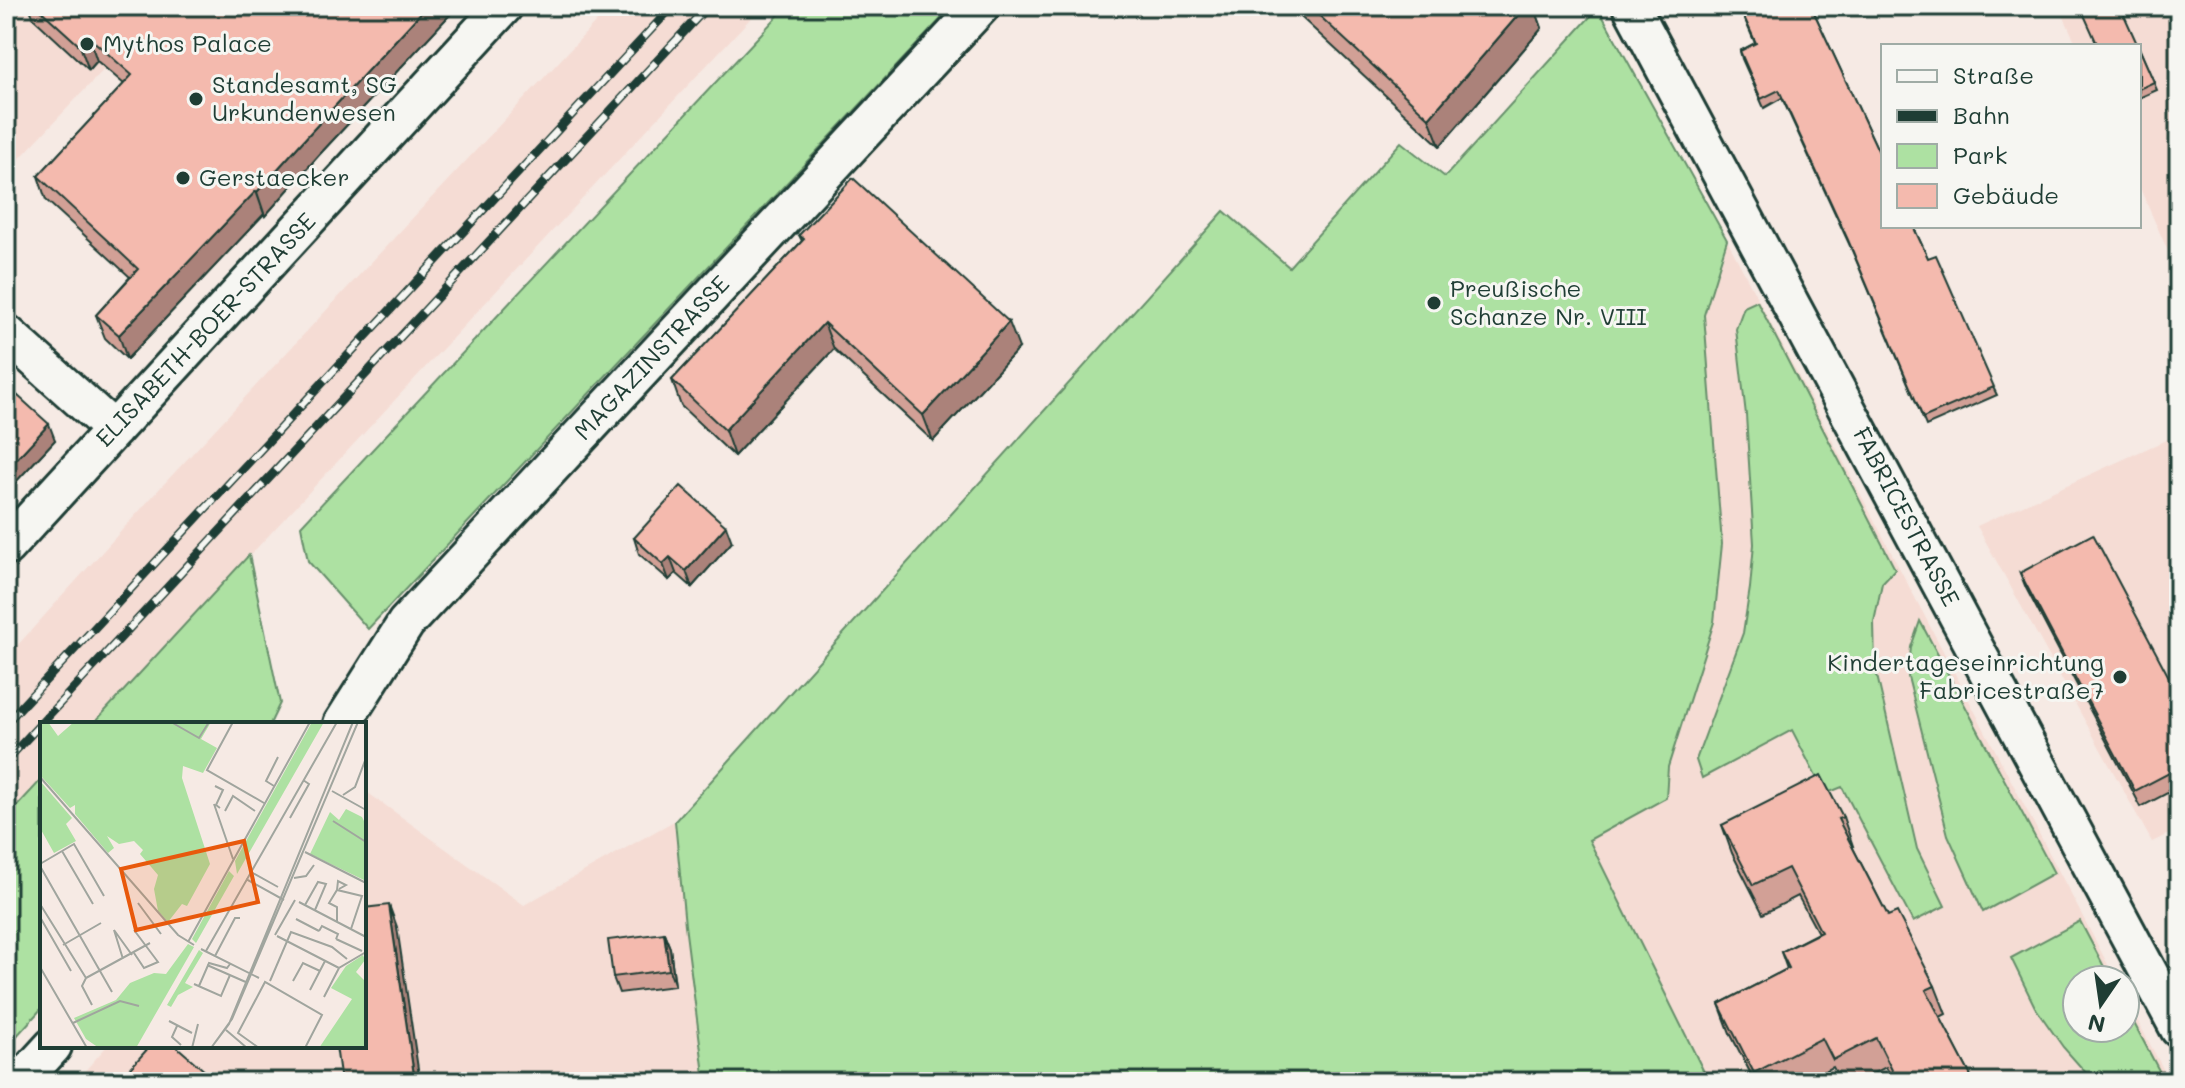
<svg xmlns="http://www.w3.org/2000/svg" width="2185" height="1088" font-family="Mali,sans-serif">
<rect width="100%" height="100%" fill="#f6eae4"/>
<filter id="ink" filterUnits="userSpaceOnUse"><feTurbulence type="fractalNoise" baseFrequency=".0125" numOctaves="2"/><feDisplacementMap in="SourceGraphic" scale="16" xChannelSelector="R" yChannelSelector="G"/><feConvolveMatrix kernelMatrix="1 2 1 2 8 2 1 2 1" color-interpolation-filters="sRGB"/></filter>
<g filter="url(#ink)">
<path fill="#f5dcd4" d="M 6,6 L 164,6 L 6,173 Z
M 611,6 L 762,6 L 93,724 L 42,724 L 42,779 L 6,818 L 6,658 L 162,486 Z
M 2059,6 L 2179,6 L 2179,276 L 2139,186 L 2139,46 L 2077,46 Z
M 1727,240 L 2116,980 L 2077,980 L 2077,1028 L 2125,1028 L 2125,997 L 2170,1082 L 1709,1082 L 1589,840 L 1666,798 L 1668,767 L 1714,622 L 1722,544 L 1704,315 Z
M 2179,434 L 2179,829 L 2152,842 L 1977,526 Z
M 364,790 L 524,905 L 674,821 L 685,925 L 705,1082 L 75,1082 L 107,1046 L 364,1046 Z"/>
<path fill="#ade1a2" stroke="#668f6b" stroke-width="2" d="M 787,6 L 953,6 L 368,629 L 308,561 L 301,526 Z
M 1598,8 L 1727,240 L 1704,315 L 1722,544 L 1714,622 L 1668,767 L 1666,798 L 1589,840 L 1709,1082 L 705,1082 L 685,925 L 675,821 L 1224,211 L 1289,267 L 1401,142 L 1445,177 Z
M 1757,301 L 1895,569 L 1882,583 L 1874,622 L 1875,667 L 1917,849 L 1945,906 L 1913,922 L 1842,787 L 1825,794 L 1792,730 L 1702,778 L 1696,760 L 1743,633 L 1750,588 L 1754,544 L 1746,415 L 1736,329 L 1744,307 Z
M 249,555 L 280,703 L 270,724 L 93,724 Z
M 1920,621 L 2054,873 L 1983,912 L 1948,835 L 1908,677 L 1911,647 Z
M 42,779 L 42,1008 L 6,1048 L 6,818 Z
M 2080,921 L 2111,980 L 2077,980 L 2077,1028 L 2125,1028 L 2125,1006 L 2165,1082 L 2094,1082 L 2063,1047 L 2035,1007 L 2011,958 Z"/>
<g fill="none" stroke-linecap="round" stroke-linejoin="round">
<defs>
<path id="street" d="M 1631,6 L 2179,1029
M 6,333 L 114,430
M 6,547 L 504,6
M 342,724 L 406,623 L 981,6
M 20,1082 L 53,1046"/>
</defs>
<use href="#street" stroke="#1f3d34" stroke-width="42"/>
<use href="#street" stroke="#f6f6f2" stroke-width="36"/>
<defs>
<path id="rail" d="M 6,723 L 673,6
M 6,761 L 708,6"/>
</defs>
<use href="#rail" stroke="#1f3d34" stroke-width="9"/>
<use href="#rail" stroke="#f6f6f2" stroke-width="6" stroke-dasharray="18" stroke-linecap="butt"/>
</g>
<path fill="#d2a096" stroke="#1f3d34" stroke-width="2" d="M 29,6 L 458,6 L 319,155 L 265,216 L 264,214 L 127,359 L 105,338 L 96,315 L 130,277 L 46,200 L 38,176 L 124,84 L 97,61 L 89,70 L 34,19 Z
M 1289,6 L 1534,6 L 1542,28 L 1440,146 Z
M 1739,6 L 1811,6 L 1928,258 L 1997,395 L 1926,426 L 1851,248 L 1782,98 L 1764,108 L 1742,59 L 1740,51 L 1755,43 Z
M 2139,48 L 2157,90 L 2139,98 Z
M 799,235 L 1019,348 L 933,441 L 834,349 L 734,456 L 681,406 L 672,380 L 802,241 Z
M 6,385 L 55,440 L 12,486 L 6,480 Z
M 634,538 L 732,542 L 692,587 L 676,573 L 669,580 L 639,554 Z
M 2020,573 L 2179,696 L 2179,787 L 2141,807 L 2026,588 Z
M 1843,817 L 1853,846 L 1852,846 L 1888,916 L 1935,986 L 1946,1014 L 1940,1017 L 1974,1082 L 1894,1082 L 1886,1067 L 1856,1082 L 1841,1082 L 1833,1067 L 1803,1082 L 1755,1082 L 1730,1033 L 1719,1004 L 1787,969 L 1781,952 L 1818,933 L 1798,896 L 1763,914 L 1732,853 L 1722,825 Z
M 664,933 L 670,948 L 675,986 L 619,993 L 613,977 Z"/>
<path fill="#ab827a" stroke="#1f3d34" stroke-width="2" d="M 427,6 L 458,6 L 319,155 L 265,216 L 257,192 L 311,132 Z
M 1526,6 L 1534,6 L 1542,28 L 1440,146 L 1429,118 Z
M 89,37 L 97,61 L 89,70 L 80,46 Z
M 256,191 L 264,214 L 127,359 L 119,335 Z
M 1009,322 L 1019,348 L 933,441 L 923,415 Z
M 824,323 L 834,349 L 734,456 L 725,430 Z
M 49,424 L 55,440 L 12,486 L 6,470 Z
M 726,526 L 732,542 L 692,587 L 686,571 Z
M 670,557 L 676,573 L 669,580 L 663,564 Z
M 389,905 L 397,927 L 420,1082 L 415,1082 Z
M 664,933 L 670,948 L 675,986 L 669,970 Z
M 206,1072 L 209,1082 L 197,1082 Z"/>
<path fill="#f4baae" stroke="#1f3d34" stroke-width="2" d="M 36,6 L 427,6 L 311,132 L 257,192 L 256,191 L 119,335 L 96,315 L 138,269 L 38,176 L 132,75 L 89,37 L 80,46 Z
M 1309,6 L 1526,6 L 1429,118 Z
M 1739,6 L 1811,6 L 1883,161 L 1883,226 L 1913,226 L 1928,258 L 1936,255 L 1994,387 L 1923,418 L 1848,240 L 1779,90 L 1761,99 L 1740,51 L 1756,43 Z
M 2080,6 L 2120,6 L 2138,46 L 2098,46 Z
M 2139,48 L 2154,82 L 2139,89 Z
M 853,178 L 1009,322 L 923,415 L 824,323 L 725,430 L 672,380 L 804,239 L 799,235 Z
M 6,385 L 49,424 L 6,470 Z
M 681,486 L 726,526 L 686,571 L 670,557 L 663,564 L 634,538 Z
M 2093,534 L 2179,696 L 2179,768 L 2135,791 L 2020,573 Z
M 1821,775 L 1843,817 L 1838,819 L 1888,916 L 1897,912 L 1935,986 L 1926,990 L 1974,1082 L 1898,1082 L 1876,1038 L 1833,1060 L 1822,1038 L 1754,1073 L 1719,1004 L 1789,968 L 1781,952 L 1821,932 L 1788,868 L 1753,885 L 1722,825 Z
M 389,905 L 415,1082 L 341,1082 L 336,1046 L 364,1046 L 364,908 Z
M 664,933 L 669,970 L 613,977 L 608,940 Z
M 150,1046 L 176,1046 L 206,1072 L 197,1082 L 118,1082 Z"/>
</g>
<g fill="#1f3d34" stroke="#f6f6f2" stroke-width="3">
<circle cx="87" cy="44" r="8"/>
<circle cx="196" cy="99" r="8"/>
<circle cx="183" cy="178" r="8"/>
<circle cx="1434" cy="303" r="8"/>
<circle cx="2120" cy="677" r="8"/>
</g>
<g text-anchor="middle" stroke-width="6" stroke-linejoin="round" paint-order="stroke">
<g font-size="24" fill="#1f3d34" stroke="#f6f6f2" text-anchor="start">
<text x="103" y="52">Mythos Palace</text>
<text x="212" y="93">Standesamt, SG<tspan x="212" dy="28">Urkundenwesen</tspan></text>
<text x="199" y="186">Gerstaecker</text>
<text x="1450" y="297">Preußische<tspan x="1450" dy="28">Schanze Nr. VIII</tspan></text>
<text x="2104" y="671" text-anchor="end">Kindertageseinrichtung<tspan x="2104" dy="28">Fabricestraße7</tspan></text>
</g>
<g font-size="24" fill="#1f3d34" stroke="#f6f6f2">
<text transform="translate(206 330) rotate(-47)" y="8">ELISABETH-BOER-STRASSE</text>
<text transform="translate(652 358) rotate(-47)" y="8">MAGAZINSTRASSE</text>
<text transform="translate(1906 517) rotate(62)" y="8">FABRICESTRASSE</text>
</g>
</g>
<g transform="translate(40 722)">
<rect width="326" height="326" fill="#f6eae4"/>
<path d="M 0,0 L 8,0 L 18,14 L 34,0 L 171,0 L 161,17 L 177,26 L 163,51 L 143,44 L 142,56 L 170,142 L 147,184 L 142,182 L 128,200 L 118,189 L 114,167 L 118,153 L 100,132 L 103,128 L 94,119 L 79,122 L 67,114 L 74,126 L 68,131 L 35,92 L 35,83 L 30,86 L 0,53 ZM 272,0 L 284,0 L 197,152 L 195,139 ZM 0,59 L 32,96 L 26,102 L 36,119 L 14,131 L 0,106 ZM 306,87 L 322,95 L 326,103 L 326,159 L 270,132 L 290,90 L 299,98 ZM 189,149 L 194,154 L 156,221 L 152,217 ZM 148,222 L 154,225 L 96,326 L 59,326 L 46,317 L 34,296 L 76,278 L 90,261 L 114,251 L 126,252 ZM 159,228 L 163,231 L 145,261 L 153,265 L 138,273 L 131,285 L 127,283 ZM 323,233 L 325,238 L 316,250 L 326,260 L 326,326 L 279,326 L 312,277 L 291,266 L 306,244 Z" fill="#ade1a2"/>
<path fill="none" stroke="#a0a59e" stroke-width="2" d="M 131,0 L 159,16 L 169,0M 193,0 L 167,48 L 224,81M 0,55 L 138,213 L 154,223M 175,64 L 183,68 L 176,83 L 180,86M 234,64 L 226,59 L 238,35M 292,69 L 326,88M 303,73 L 315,65 L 326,36M 174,82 L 193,137M 185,89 L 193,74 L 215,89M 250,96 L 269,62 L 263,58M 293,99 L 326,120M 22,129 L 53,182M 265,130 L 326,161M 0,142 L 34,122 L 64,174M 0,144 L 72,270M 211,150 L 238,165M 254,156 L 266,154 L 274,143M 206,157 L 244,178M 297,168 L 298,159 L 306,163 L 299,167M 259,180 L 326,215M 98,181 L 121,212M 0,182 L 46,256M 265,183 L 278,160 L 286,162 L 275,188M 0,195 L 31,249M 256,197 L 279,209M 297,200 L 297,185 L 289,181 L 297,168 L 322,174 L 311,207M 279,209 L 282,204 L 298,212 L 296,217M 235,213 L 255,178M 237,214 L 299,246M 296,217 L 322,229M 148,220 L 270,0M 23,223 L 61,201M 161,227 L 219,256M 166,229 L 297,0M 94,231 L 104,246 L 118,240 L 94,208M 175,234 L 195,196 L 200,196M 83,237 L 74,208 L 92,233M 167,243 L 208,261M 0,245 L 47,326M 46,256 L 110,221M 46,256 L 42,264 L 52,283M 230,259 L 251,210 L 292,225 L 307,237M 253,259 L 263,241 L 280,249M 154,262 L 181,274 L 190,253M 159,264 L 169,241 L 187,246 L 190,242M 270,268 L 285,239M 284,275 L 299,246 L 326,230M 129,299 L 152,311M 33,301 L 80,279 L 99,284M 137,304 L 132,315 L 141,323M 186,308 L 207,326M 152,326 L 158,302M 171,326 L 192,297 L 318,0M 171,326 L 189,302 L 313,0M 219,326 L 198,311 L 225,260 L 282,293 L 265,326"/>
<path fill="#e8590c" fill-opacity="0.15" stroke="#e8590c" stroke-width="4" d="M 204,119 L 218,180 L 96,208 L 81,147 Z"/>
<rect width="326" height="326" fill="none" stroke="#1f3d34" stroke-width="4"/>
</g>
<rect width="2185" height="1088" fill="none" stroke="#f6f6f2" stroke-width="32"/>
<rect x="16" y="16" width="2153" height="1056" fill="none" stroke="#1f3d34" stroke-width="3" filter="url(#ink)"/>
<rect x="1881" y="44" width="260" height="184" fill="#f6f6f2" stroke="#a0aca6" stroke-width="2"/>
<rect x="1897" y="70" width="40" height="12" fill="#f6f6f2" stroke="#a0aca6" stroke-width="2"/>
<text x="1953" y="84" font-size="24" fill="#1f3d34">Straße</text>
<rect x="1897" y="110" width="40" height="12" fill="#1f3d34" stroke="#a0aca6" stroke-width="2"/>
<text x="1953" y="124" font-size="24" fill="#1f3d34">Bahn</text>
<rect x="1897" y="144" width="40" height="24" fill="#ade1a2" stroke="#a0aca6" stroke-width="2"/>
<text x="1953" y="164" font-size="24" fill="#1f3d34">Park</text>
<rect x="1897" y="184" width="40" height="24" fill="#f4baae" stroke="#a0aca6" stroke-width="2"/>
<text x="1953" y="204" font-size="24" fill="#1f3d34">Gebäude</text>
<g transform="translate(2101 1004) rotate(193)"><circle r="38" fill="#f6f6f2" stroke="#a0aca6" stroke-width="2"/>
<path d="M0-6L14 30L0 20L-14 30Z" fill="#1f3d34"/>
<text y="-12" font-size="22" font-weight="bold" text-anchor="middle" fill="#1f3d34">N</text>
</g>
</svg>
